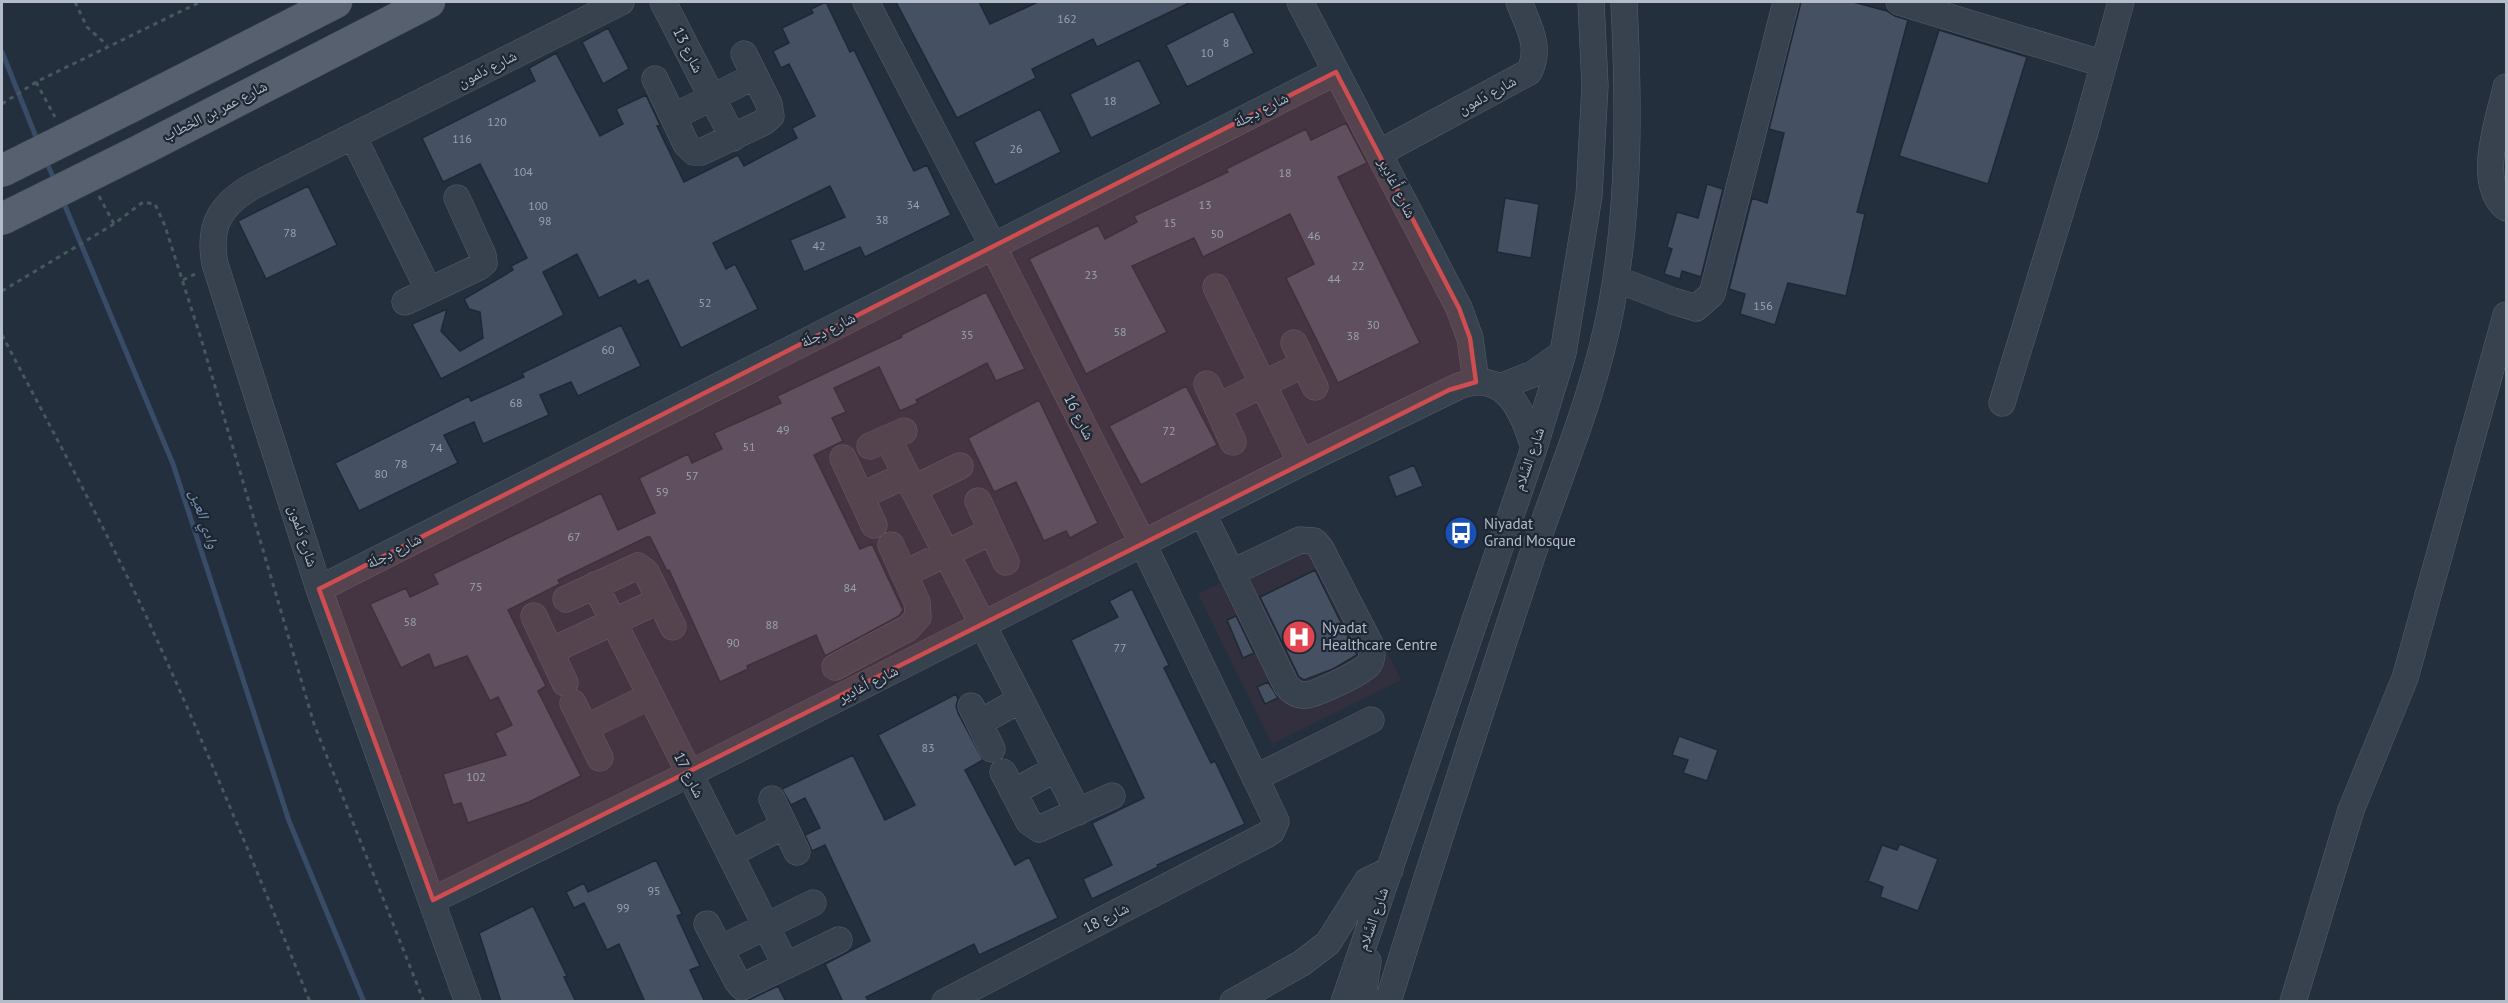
<svg xmlns="http://www.w3.org/2000/svg" width="2508" height="1003" font-family="'PT Sans','Noto Naskh Arabic',sans-serif">
<rect width="100%" height="100%" fill="#242f3e"/>
<path fill="#32303f" d="M 1327,530 L 1401,680 L 1272,744 L 1198,594 Z"/>
<g fill="none" stroke-linecap="round" stroke-linejoin="round">
<path stroke="#394c67" stroke-width="5" d="M 2,52 L 38,142
M 45,159 L 55,181
M 63,201 L 173,464 L 289,821 L 364,1002"/>
</g>
<path fill="#455162" stroke="#1f2835" stroke-width="1.5" d="M 826,2 L 850,52 L 854,50 L 914,171 L 927,165 L 951,215 L 865,257 L 860,247 L 804,272 L 790,240 L 845,217 L 830,186 L 713,243 L 726,269 L 735,264 L 758,309 L 681,348 L 648,280 L 638,285 L 635,280 L 599,298 L 577,254 L 543,272 L 564,315 L 441,379 L 412,324 L 447,309 L 441,331 L 460,351 L 483,338 L 480,312 L 469,309 L 464,299 L 513,270 L 511,266 L 527,258 L 480,164 L 443,182 L 422,138 L 535,81 L 529,68 L 556,53 L 600,136 L 623,124 L 616,109 L 646,95 L 660,125 L 657,126 L 684,182 L 738,155 L 744,166 L 797,138 L 792,128 L 815,116 L 789,64 L 781,68 L 773,51 L 789,43 L 782,28 L 813,13 L 811,9 Z
M 896,2 L 979,2 L 990,24 L 1038,2 L 1191,2 L 1097,47 L 1093,39 L 1032,69 L 1036,78 L 957,118 Z
M 1801,2 L 1853,2 L 1887,11 L 1895,16 L 1908,20 L 1857,212 L 1865,214 L 1846,296 L 1788,283 L 1775,325 L 1740,314 L 1745,294 L 1729,289 L 1752,198 L 1767,203 L 1784,133 L 1769,129 Z
M 1233,11 L 1254,53 L 1187,87 L 1166,45 Z
M 608,28 L 629,69 L 603,84 L 582,42 Z
M 1939,30 L 2027,57 L 1988,184 L 1899,156 Z
M 1139,60 L 1161,104 L 1091,138 L 1070,94 Z
M 1040,109 L 1061,152 L 995,185 L 974,142 Z
M 1346,123 L 1367,163 L 1338,177 L 1420,343 L 1338,383 L 1286,278 L 1314,264 L 1290,214 L 1203,257 L 1194,238 L 1132,266 L 1167,332 L 1086,374 L 1029,259 L 1098,225 L 1105,239 L 1137,222 L 1134,216 L 1228,172 L 1226,169 L 1306,129 L 1311,140 Z
M 1707,184 L 1723,189 L 1701,277 L 1682,271 L 1680,279 L 1664,274 L 1672,249 L 1667,247 L 1677,212 L 1698,218 Z
M 308,186 L 337,245 L 266,279 L 238,221 Z
M 1505,198 L 1539,204 L 1531,258 L 1497,252 Z
M 986,292 L 1025,369 L 996,381 L 987,363 L 916,400 L 918,403 L 900,411 L 879,367 L 834,388 L 846,412 L 832,418 L 843,441 L 814,455 L 860,549 L 872,544 L 903,610 L 899,616 L 825,656 L 816,635 L 747,666 L 748,669 L 720,682 L 669,570 L 667,571 L 650,537 L 647,537 L 558,580 L 560,584 L 508,610 L 546,686 L 538,691 L 581,776 L 529,802 L 468,823 L 461,803 L 453,805 L 443,774 L 506,755 L 495,733 L 512,725 L 498,697 L 490,701 L 467,656 L 434,668 L 429,654 L 401,668 L 370,604 L 406,588 L 410,597 L 438,584 L 433,574 L 601,493 L 618,530 L 655,513 L 639,478 L 688,454 L 692,463 L 722,449 L 714,433 L 781,403 L 777,396 L 902,337 L 901,335 Z
M 621,325 L 641,366 L 578,396 L 571,382 L 540,395 L 549,415 L 483,444 L 474,422 L 444,435 L 458,463 L 359,511 L 335,463 L 469,396 L 471,401 L 524,377 L 522,373 Z
M 1186,386 L 1217,445 L 1141,485 L 1109,426 Z
M 1039,400 L 1098,523 L 1070,538 L 1066,531 L 1044,541 L 1016,482 L 994,492 L 968,438 Z
M 1414,465 L 1423,486 L 1396,497 L 1388,476 Z
M 1315,570 L 1357,655 L 1333,669 L 1304,680 L 1299,677 L 1260,597 Z
M 1132,589 L 1169,665 L 1164,668 L 1211,763 L 1215,761 L 1245,824 L 1157,865 L 1158,867 L 1092,899 L 1083,879 L 1112,865 L 1092,823 L 1144,798 L 1071,640 L 1118,617 L 1109,601 Z
M 1236,616 L 1254,653 L 1243,658 L 1227,620 Z
M 1268,682 L 1278,698 L 1265,704 L 1257,687 Z
M 956,694 L 958,699 L 956,706 L 958,713 L 983,760 L 965,770 L 1015,865 L 1029,857 L 1058,918 L 979,955 L 974,944 L 866,997 L 869,1002 L 843,1002 L 825,964 L 870,941 L 825,845 L 812,851 L 805,835 L 820,828 L 805,798 L 791,805 L 782,789 L 853,755 L 885,820 L 915,805 L 878,735 Z
M 1679,736 L 1718,750 L 1707,781 L 1683,773 L 1688,760 L 1672,755 Z
M 1900,844 L 1938,859 L 1918,911 L 1880,897 L 1883,887 L 1868,881 L 1882,845 L 1897,850 Z
M 656,860 L 682,914 L 677,916 L 700,966 L 690,970 L 705,1002 L 645,1002 L 619,944 L 607,950 L 584,903 L 574,908 L 566,892 L 584,883 L 588,892 Z
M 533,906 L 567,976 L 564,977 L 576,1002 L 501,1002 L 479,933 Z
M 778,986 L 786,1002 L 745,1002 L 749,1000 Z"/>
<g fill="none" stroke-linecap="round" stroke-linejoin="round">
<defs>
<path id="minor" d="M 663,2 L 733,138
M 866,2 L 993,246 L 1143,544 L 1276,821 L 1272,831 L 1266,835 L 945,1002
M 1300,2 L 1459,308 L 1470,338 L 1476,382
M 1899,2 L 2104,64
M 655,79 L 686,144 L 694,152 L 701,152 L 764,122 L 771,116 L 769,104 L 744,54
M 2506,87 C 2499,120 2475,182 2506,208
M 673,117 L 755,76
M 353,136 L 429,291
M 1379,153 L 1529,72 C 1542,48 1528,25 1519,2
M 1616,279 L 1673,301 L 1696,308 L 1712,294 L 1786,2
M 1216,287 L 1301,463
M 405,302 L 479,267 L 484,263 L 483,255 L 457,198
M 1294,343 L 1315,387
M 1207,384 L 1233,442
M 1500,387 L 1533,374 L 1563,353
M 2002,403 L 2085,132 L 2121,2
M 1217,407 L 1304,364
M 888,439 L 1078,812
M 870,446 L 904,431
M 843,458 L 874,525
M 913,489 L 960,466
M 861,496 L 906,475
M 978,501 L 1006,562
M 1203,514 L 1286,685 C 1291,691 1298,696 1307,695 C 1316,694 1364,672 1369,664 C 1373,658 1372,652 1371,646 L 1321,549 L 1314,541 L 1300,540 L 1231,573
M 904,574 L 992,531
M 595,585 L 786,966
M 319,589 L 1336,72
M 566,599 L 638,566 L 646,572 L 673,627
M 534,616 L 565,683
M 551,651 L 660,600
M 835,667 L 908,628 L 918,617 L 917,602 L 891,545
M 573,703 L 600,758
M 971,706 L 992,749
M 979,723 L 1020,700
M 585,728 L 650,696
M 1003,772 L 1029,822 L 1039,829 L 1112,796
M 1255,778 L 1371,720
M 1013,792 L 1056,769
M 772,799 L 797,852
M 730,854 L 784,826
M 433,900 L 689,774 L 1301,463 L 1459,386 C 1506,369 1523,411 1534,448
M 707,924 L 737,981 L 742,987 L 839,940
M 720,949 L 813,903
M 468,1002 L 319,589 L 215,264 C 208,227 219,206 251,187 L 621,2
M 1233,1002 L 1302,963 L 1328,943 L 1367,881 L 1390,870
M 1344,1002 L 1534,448 L 1563,353 L 1589,196 L 1595,86 L 1591,2
M 1368,1002 L 1364,989 L 1368,961
M 1388,1002 C 1434,852 1483,704 1532,556 C 1560,474 1595,393 1611,308 C 1630,207 1629,104 1624,2
M 2293,1002 L 2351,810 L 2405,678 L 2506,315"/>
<path id="major" d="M 128,108 L 336,2
M 145,148 L 429,2"/>
</defs>
<use href="#minor" stroke="#565f6c" stroke-width="27"/>
<use href="#major" stroke="#414a57" stroke-width="33"/>
<path stroke="#44595c" stroke-width="3" stroke-dasharray="4.5 4.5" stroke-linecap="butt" d="M 75,2 L 87,27 L 107,45
M 36,82 L 55,117
M 2,104 L 36,82 L 200,2
M 99,196 L 114,224
M 183,280 L 195,274
M 2,291 L 114,224 L 143,202 L 155,204 L 165,226 L 202,342 L 314,724 L 424,1002
M 2,335 C 51,428 102,522 147,618 C 205,744 258,873 310,1002"/>
<use href="#minor" stroke="#38414e" stroke-width="26"/>
<use href="#major" stroke="#56606e" stroke-width="32"/>
<defs>
<path id="major-bridge" d="M 2,171 L 128,108
M 2,219 L 145,148"/>
</defs>
<use href="#major-bridge" stroke="#414a57" stroke-width="33" stroke-linecap="butt"/>
<use href="#major-bridge" stroke="#56606e" stroke-width="32"/>
</g>
<path fill="#ce4d50" fill-opacity="0.2" stroke="#ce4d50" stroke-width="4.5" stroke-linejoin="round" d="M 1336,72 L 1459,308 L 1470,338 L 1476,382 L 1449,390 L 433,900 L 319,589 Z"/>
<defs>
<symbol id="bus-disc" viewBox="-11 -11 22 22"><circle r="9.5" fill="#1a4fb4" stroke="#1d2633"/><path d="M-5-6H5V4H4V6H2V4H-2V6H-4V4H-5ZM-3.5-4V0h7V-4ZM-3.5 1.2v1.5H-2V1.2ZM2 1.2v1.5H3.5V1.2Z" fill="#fff"/></symbol>
<symbol id="hospital-disc" viewBox="-11 -11 22 22"><circle r="9.5" fill="#e0444e" stroke="#1d2633"/><path d="M-5-5h3v3.5h4V-5h3V5h-3V1.5h-4V5h-3Z" fill="#fff"/></symbol>
</defs>
<g fill-rule="evenodd">
<use href="#bus-disc" x="1442" y="514" width="38" height="38"/>
<use href="#hospital-disc" x="1280" y="618" width="38" height="38"/>
</g>
<g text-anchor="middle" stroke-width="4.5" stroke-linejoin="round" paint-order="stroke">
<g font-size="12" fill="#98a1af">
<text x="1067" y="23">162</text>
<text x="1226" y="47">8</text>
<text x="1207" y="57">10</text>
<text x="1110" y="105">18</text>
<text x="497" y="126">120</text>
<text x="462" y="143">116</text>
<text x="1016" y="153">26</text>
<text x="523" y="176">104</text>
<text x="1285" y="177">18</text>
<text x="913" y="209">34</text>
<text x="1205" y="209">13</text>
<text x="538" y="210">100</text>
<text x="882" y="224">38</text>
<text x="545" y="225">98</text>
<text x="1170" y="227">15</text>
<text x="290" y="237">78</text>
<text x="1217" y="238">50</text>
<text x="1314" y="240">46</text>
<text x="819" y="250">42</text>
<text x="1358" y="270">22</text>
<text x="1091" y="279">23</text>
<text x="1334" y="283">44</text>
<text x="705" y="307">52</text>
<text x="1763" y="310">156</text>
<text x="1373" y="329">30</text>
<text x="1120" y="336">58</text>
<text x="967" y="339">35</text>
<text x="1353" y="340">38</text>
<text x="608" y="354">60</text>
<text x="516" y="407">68</text>
<text x="783" y="434">49</text>
<text x="1169" y="435">72</text>
<text x="749" y="451">51</text>
<text x="436" y="452">74</text>
<text x="401" y="468">78</text>
<text x="381" y="478">80</text>
<text x="692" y="480">57</text>
<text x="662" y="496">59</text>
<text x="574" y="541">67</text>
<text x="476" y="591">75</text>
<text x="850" y="592">84</text>
<text x="410" y="626">58</text>
<text x="772" y="629">88</text>
<text x="733" y="647">90</text>
<text x="1120" y="652">77</text>
<text x="928" y="752">83</text>
<text x="476" y="781">102</text>
<text x="654" y="895">95</text>
<text x="623" y="912">99</text>
</g>
<g font-size="15" fill="#b4bcc9" stroke="#1d2633">
<text transform="translate(688 50) rotate(63)" y="5">شارع 13</text>
<text transform="translate(487 69) rotate(-27)" y="5">شارع دَلمون</text>
<text transform="translate(1487 95) rotate(-29)" y="5">شارع دَلمون</text>
<text transform="translate(1261 110) rotate(-27)" y="5">شارع دِجلَة</text>
<text transform="translate(215 111) rotate(-27)" y="5">شارع عمر بن الخطاب</text>
<text transform="translate(1397 188) rotate(63)" y="5">شارع أَغادِير</text>
<text transform="translate(828 330) rotate(-27)" y="5">شارع دِجلَة</text>
<text transform="translate(1079 417) rotate(63)" y="5">شارع 16</text>
<text transform="translate(1529 459) rotate(-71)" y="5">شارع السَّلام</text>
<text transform="translate(303 536) rotate(72)" y="5">شارع دَلمون</text>
<text transform="translate(394 551) rotate(-27)" y="5">شارع دِجلَة</text>
<text transform="translate(868 684) rotate(-27)" y="5">شارع أَغادِير</text>
<text transform="translate(689 775) rotate(63)" y="5">شارع 17</text>
<text transform="translate(1106 918) rotate(-27)" y="5">شارع 18</text>
<text transform="translate(1373 919) rotate(-71)" y="5">شارع السَّلام</text>
</g>
<g font-size="15" fill="#b4bcc9" stroke="#1d2633" text-anchor="start">
<text x="1484" y="529">Niyadat<tspan x="1484" dy="17">Grand Mosque</tspan></text>
<text x="1322" y="633">Nyadat<tspan x="1322" dy="17">Healthcare Centre</tspan></text>
</g>
<g font-size="16" font-style="italic" fill="#7c92b1" stroke="#1d2633">
<text transform="translate(205 519) rotate(72)" y="6">وادي العين</text>
</g>
</g>
<rect width="2508" height="1003" fill="none" stroke="#b4bcc9" stroke-width="6"/>
</svg>
